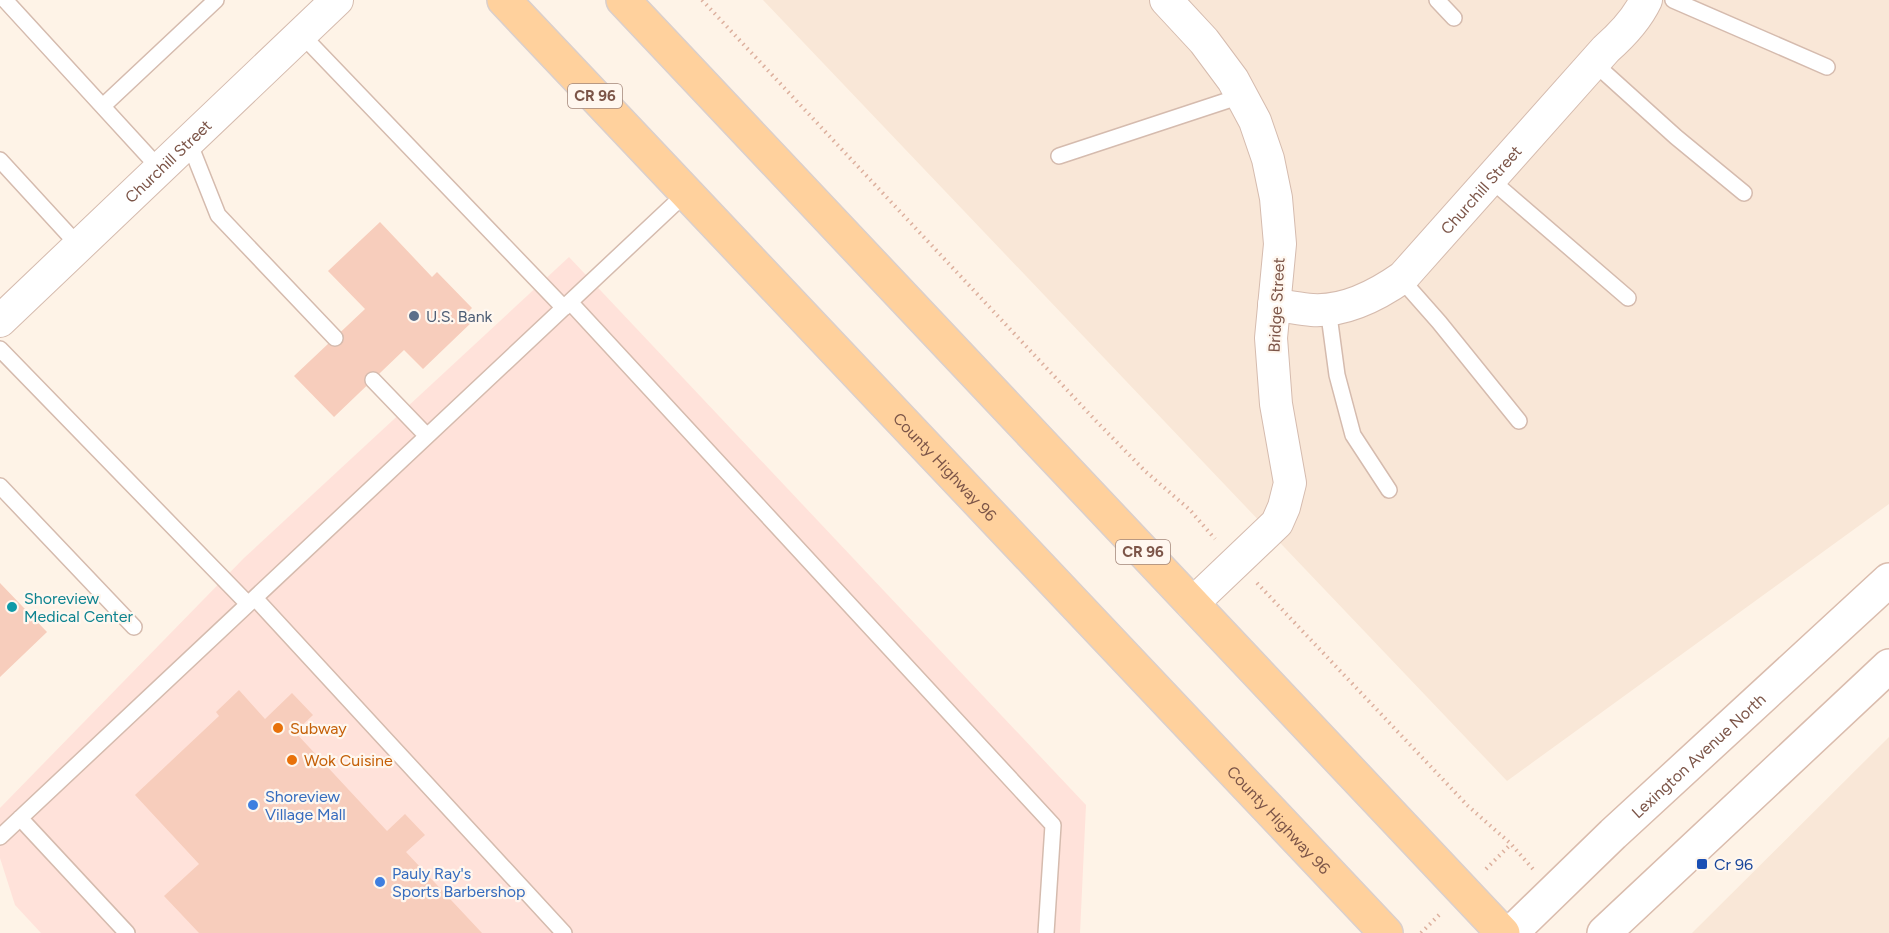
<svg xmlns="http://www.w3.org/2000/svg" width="1889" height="933" font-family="Figtree,sans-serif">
<rect width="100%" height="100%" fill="#fef3e7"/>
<path fill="#f9e7d7" d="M 763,0 L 1889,0 L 1889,504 L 1507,781 Z
M 1889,737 L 1889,933 L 1692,933 Z"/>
<path fill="#ffe2da" d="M 569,257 L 1086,805 L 1080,933 L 41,933 L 15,905 L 0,858 L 0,808 L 244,558 Z"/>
<path fill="#f7cdbc" d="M 380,222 L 432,277 L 437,272 L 472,308 L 467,313 L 474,320 L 423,369 L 404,350 L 334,417 L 294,376 L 365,309 L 328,271 Z
M 0,583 L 47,632 L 0,677 Z
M 239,690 L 265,719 L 292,693 L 313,715 L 295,732 L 387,831 L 405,814 L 425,835 L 406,852 L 482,933 L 199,933 L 164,896 L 199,864 L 135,795 L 219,716 L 216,712 Z"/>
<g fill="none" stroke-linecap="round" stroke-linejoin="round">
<defs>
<path id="lane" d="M 5,0 L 160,169
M 1437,0 L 1454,18
M 1673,0 L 1827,67
M 301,34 L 564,308
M 1594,63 L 1676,137 L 1744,193
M 103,106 L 216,0
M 189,142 L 218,215 L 335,338
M 1059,156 L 1241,96
M 0,160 L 79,246
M 1490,179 L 1628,298
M 1401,279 L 1439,322 L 1519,421
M 570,302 L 1053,825 L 1046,933
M 1328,308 L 1337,375 L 1353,435 L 1389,490
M 0,349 L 248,604
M 373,380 L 427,436
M 0,486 L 134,627
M 255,598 L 564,933
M 20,818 L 127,933
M 0,837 L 686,193"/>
<g id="street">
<path d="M 1166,0 L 1204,41 L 1233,80 L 1255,121 L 1268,159 L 1276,198 L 1280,244 L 1271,338 L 1276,404 L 1290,483 L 1284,507 L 1277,523 L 1192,604"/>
<path id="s1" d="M 1274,305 C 1287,306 1299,309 1312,310 C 1345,312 1376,296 1403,277 L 1606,49 C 1622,35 1637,19 1646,0"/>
<path id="s2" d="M 0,321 L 337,0"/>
</g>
<g id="secondary">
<path id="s3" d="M 1511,933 L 1613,834 L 1889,580"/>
<path d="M 1604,933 L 1889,666"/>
</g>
<g id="primary">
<path id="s4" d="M 504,0 L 1386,933"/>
<path d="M 623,0 L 1503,933"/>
</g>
</defs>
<use href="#lane" stroke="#d5bbae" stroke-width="18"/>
<use href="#street" stroke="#d5bbae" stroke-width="34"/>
<use href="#secondary" stroke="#dabcad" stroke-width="36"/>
<use href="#primary" stroke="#dacfcc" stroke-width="36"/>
<path stroke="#ddb09e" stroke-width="4" stroke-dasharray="1.5 4.5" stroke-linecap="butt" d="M 702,0 L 1097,422 L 1145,471 L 1190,510 L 1215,539
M 1257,583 L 1468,806 L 1511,844 L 1533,869
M 1486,869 L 1511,844
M 1421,933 L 1442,912"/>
<use href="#lane" stroke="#fff" stroke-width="15"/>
<use href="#street" stroke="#fff" stroke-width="32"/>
<use href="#secondary" stroke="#fff" stroke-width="33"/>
<use href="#primary" stroke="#ffd19d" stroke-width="33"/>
</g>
<circle fill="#5c6f8a" stroke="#fff7ef" stroke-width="2" cx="414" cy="316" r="6"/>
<circle fill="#0f9aa8" stroke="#fff7ef" stroke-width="2" cx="12" cy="607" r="6"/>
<g fill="#e8710a" stroke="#fff7ef" stroke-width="2">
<circle cx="278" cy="728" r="6"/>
<circle cx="292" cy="760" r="6"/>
</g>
<g fill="#3f7fe0" stroke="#fff7ef" stroke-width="2">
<circle cx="253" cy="805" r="6"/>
<circle cx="380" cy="882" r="6"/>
</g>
<rect fill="#1a4fb4" stroke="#fff7ef" stroke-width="2" x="1696" y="858" width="12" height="12" rx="3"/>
<g text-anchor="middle" stroke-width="4.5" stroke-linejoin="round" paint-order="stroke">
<g fill="#fff7ef" stroke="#a3867a" stroke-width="1.5">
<rect x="568" y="84" width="54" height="24" rx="4.5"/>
<rect x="1116" y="540" width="54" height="24" rx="4.5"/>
</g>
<g font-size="15" font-weight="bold" fill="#7c5548">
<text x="595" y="101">CR 96</text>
<text x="1143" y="557">CR 96</text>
</g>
<g font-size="16" fill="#7c5548" stroke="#fff7ef">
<text dy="6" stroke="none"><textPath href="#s2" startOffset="232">Churchill Street</textPath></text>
<text dy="6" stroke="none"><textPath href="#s1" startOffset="254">Churchill Street</textPath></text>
<text transform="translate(1276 305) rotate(-87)" y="6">Bridge Street</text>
<text dy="6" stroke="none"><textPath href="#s4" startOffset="642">County Highway 96</textPath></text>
<text dy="6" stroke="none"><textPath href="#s3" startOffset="258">Lexington Avenue North</textPath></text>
<text dy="6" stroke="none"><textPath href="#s4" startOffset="1128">County Highway 96</textPath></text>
</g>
<g font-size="16" fill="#4e5e75" stroke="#fff7ef" text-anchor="start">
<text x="426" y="322">U.S. Bank</text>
</g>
<g font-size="16" fill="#0d838f" stroke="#fff7ef" text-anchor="start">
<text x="24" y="604">Shoreview<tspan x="24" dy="18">Medical Center</tspan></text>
</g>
<g font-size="16" fill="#c56008" stroke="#fff7ef" text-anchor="start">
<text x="290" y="734">Subway</text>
<text x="304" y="766">Wok Cuisine</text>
</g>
<g font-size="16" fill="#366cbe" stroke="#fff7ef" text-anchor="start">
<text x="265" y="802">Shoreview<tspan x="265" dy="18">Village Mall</tspan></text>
<text x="392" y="879">Pauly Ray's<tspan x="392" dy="18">Sports Barbershop</tspan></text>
</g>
<g font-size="16" fill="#164399" stroke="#fff7ef" text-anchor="start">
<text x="1714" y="870">Cr 96</text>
</g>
</g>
</svg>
